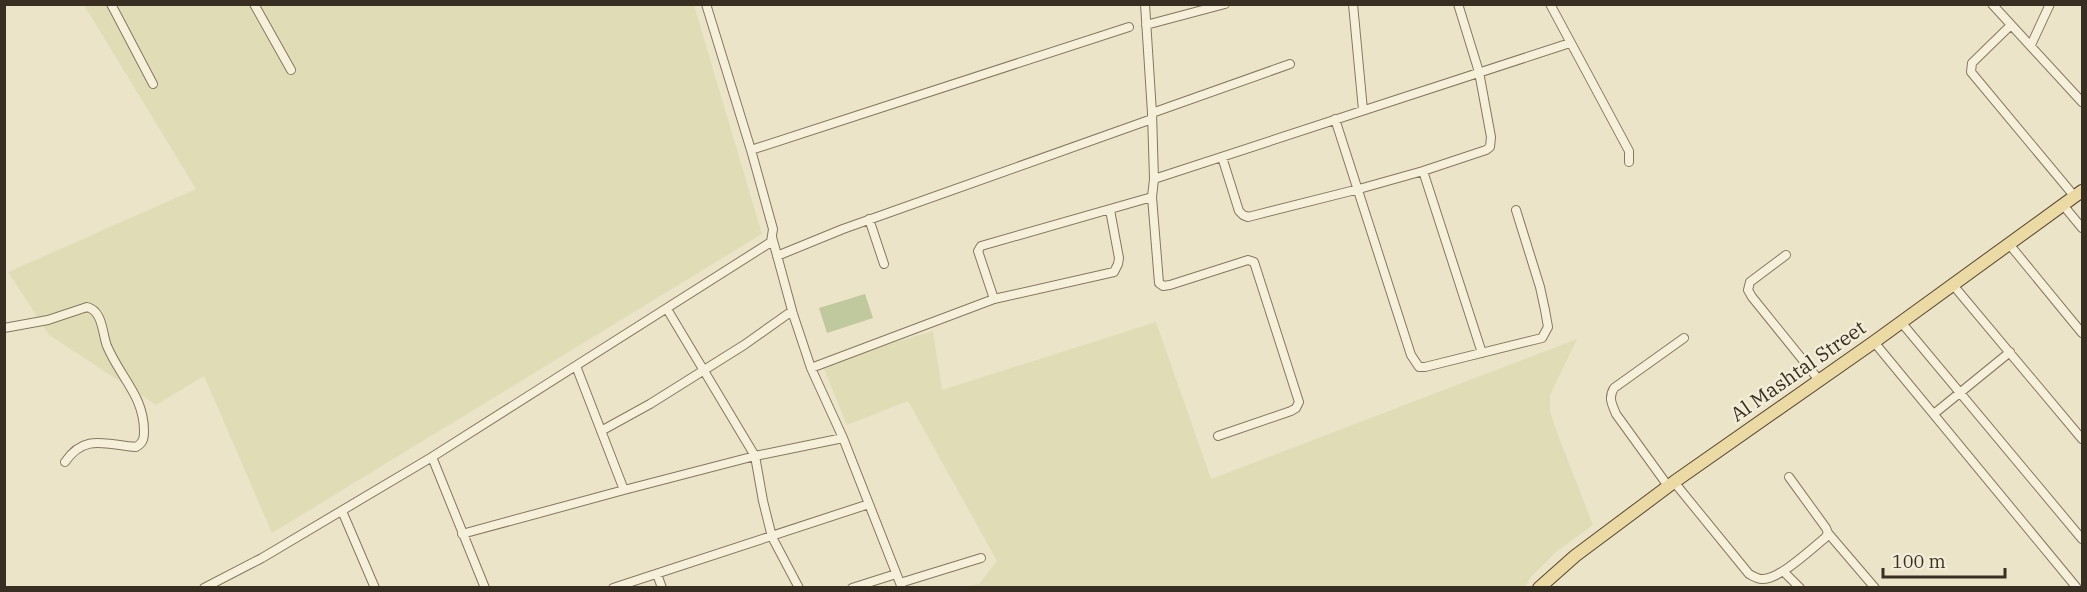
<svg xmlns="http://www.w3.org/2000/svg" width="2087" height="592" font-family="'IBM Plex Serif',serif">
<rect width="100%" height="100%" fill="#ebe4c8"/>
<path fill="#e0ddb6" d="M 84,5 L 694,5 L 762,234 L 272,533 L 204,376 L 156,405 L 49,335 L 8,272 L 196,189 Z
M 1156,322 L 1211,479 L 1577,339 L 1550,395 L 1550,411 L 1555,427 L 1593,525 L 1556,552 L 1530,578 L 1525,587 L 961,587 L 979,584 L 997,561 L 908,401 L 847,425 L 822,364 L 933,331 L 942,390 Z"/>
<path fill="#c0c99d" d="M 865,294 L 873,318 L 827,333 L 819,308 Z"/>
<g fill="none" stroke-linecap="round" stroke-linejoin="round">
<defs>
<path id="street" d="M 111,4 L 153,84
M 254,4 L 291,70
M 1145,4 L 1152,113 L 1154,179 L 1152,197 L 1159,283 L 1163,286 L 1170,285 L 1248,260 L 1254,262 L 1299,402 L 1296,408 L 1291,411 L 1218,436
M 1353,4 L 1363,110
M 1550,4 L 1629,151 L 1629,162
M 1992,4 L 2082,102
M 1146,25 L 1225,4
M 2011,25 L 1972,63 L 1971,72 L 2075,197
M 2031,45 L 2050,4
M 1152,113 L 1290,64
M 1335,119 L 1411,355 L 1419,367 L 1425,367 L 1542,338 L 1548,327 L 1545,310 L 1540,287 L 1516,210
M 751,150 L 1129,27
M 1222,157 L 1239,211 L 1243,215 L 1248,217 L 1359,189 L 1423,171 L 1486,150 L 1490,147 L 1491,137 L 1479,72 L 1458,4
M 1423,171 L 1482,353
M 1154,179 L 1570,43
M 2063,205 L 2082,228
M 869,219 L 884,264
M 772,237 L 793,314 L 811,368 L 843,438 L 902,588
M 2009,244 L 2082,333
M 1786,255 L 1750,282 L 1748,290 L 1752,297 L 1819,380
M 777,256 L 843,229 L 1152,119
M 1953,285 L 2082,439
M 994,299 L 978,251 L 981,246 L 1152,197
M 667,309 L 755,456 L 763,501 L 772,537 L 799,588
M 1901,322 L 2082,539
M 4,328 L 48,320 L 87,307 C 103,311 102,333 107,346 C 120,377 144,396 144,431 C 144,439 143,443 136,447 C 106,445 85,433 65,462
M 1874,342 L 2077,588
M 576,366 L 624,490 L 755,456 L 843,438
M 811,368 L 994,299 L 1114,272 L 1118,264 L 1119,258 L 1110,210
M 1935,413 L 2010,352
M 601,431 L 650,404 L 744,345 L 792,311
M 432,457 L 485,588
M 1674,482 L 1749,574 C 1753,576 1757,579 1762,579 C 1779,580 1811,549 1825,538 L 1828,533 L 1826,528 L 1789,477
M 1668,486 L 1616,414 C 1612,404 1608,398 1614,388 L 1684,338
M 342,511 L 375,588
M 1828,533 L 1875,588
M 462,534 L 624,490
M 1783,571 L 1800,588
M 657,574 L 662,588
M 900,583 L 981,558
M 204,588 L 262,558 L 432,457 L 771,242 L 773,229 L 751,150 L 706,4
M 613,588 L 869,504
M 852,588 L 896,574"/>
<path id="primary" d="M 1539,588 L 1575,556 L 1674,482 L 1874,342 L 2082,191"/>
</defs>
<use href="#street" stroke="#86775f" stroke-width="10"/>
<use href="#primary" stroke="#544532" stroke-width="14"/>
<use href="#street" stroke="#f6f0db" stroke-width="8"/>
<use href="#primary" stroke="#ebdaa4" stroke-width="12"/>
</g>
<g text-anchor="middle" stroke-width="5" stroke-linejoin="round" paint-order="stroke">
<g font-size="20" fill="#382e21" stroke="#f3edd7">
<text transform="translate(1798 371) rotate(-35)" y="7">Al Mashtal Street</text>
</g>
</g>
<rect width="2087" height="592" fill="none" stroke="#382e21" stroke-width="12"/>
<path d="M1883 568v9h122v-9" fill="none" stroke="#382e21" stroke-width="3"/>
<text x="1892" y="568" font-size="18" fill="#382e21" stroke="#f3edd7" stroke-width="4.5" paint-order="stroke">100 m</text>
</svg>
